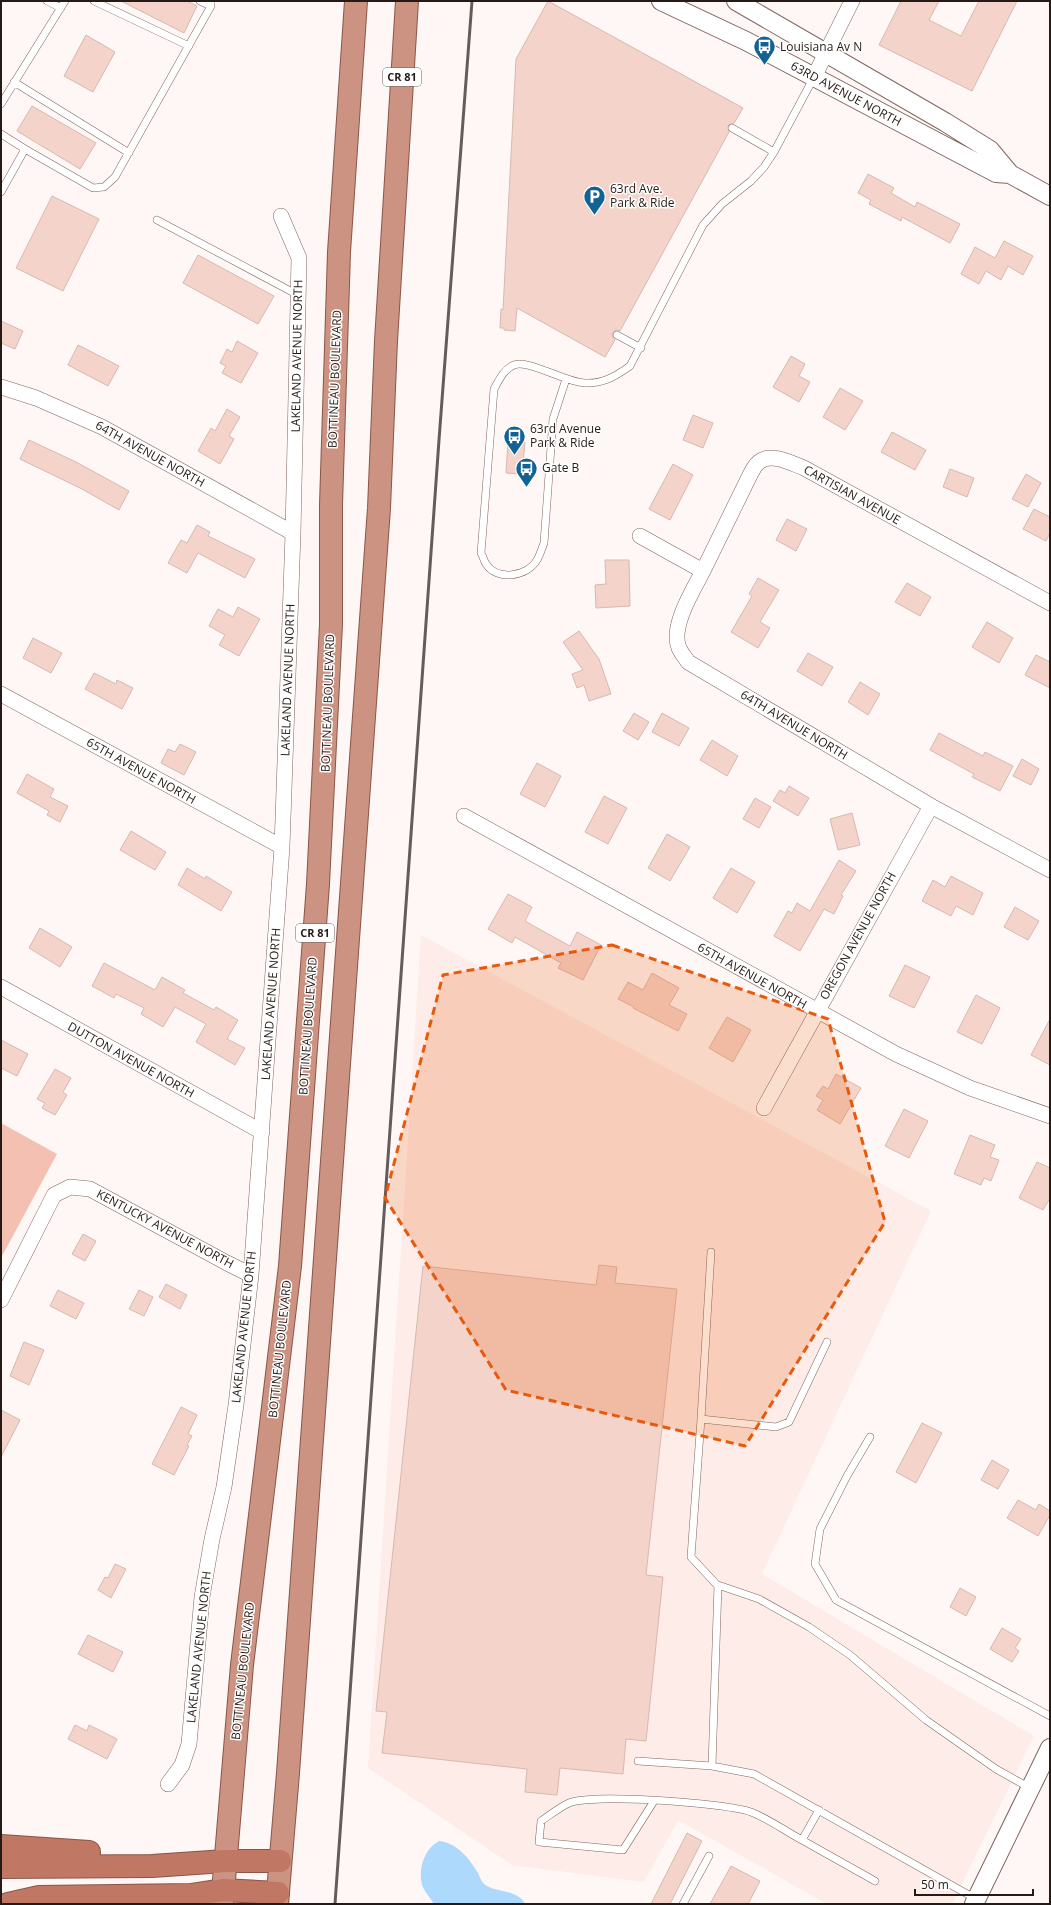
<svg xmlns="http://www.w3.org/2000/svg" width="1051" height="1905" font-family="'Open Sans',sans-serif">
<rect width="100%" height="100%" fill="#fef7f5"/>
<path fill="#fdece7" d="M 421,935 L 931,1211 L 762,1574 L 1034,1736 L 952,1904 L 827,1904 L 678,1820 L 644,1882 L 512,1865 L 368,1768 Z"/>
<path fill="#f3c0b1" d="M 1,1123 L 57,1154 L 1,1258 Z"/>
<path fill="#acd9fc" d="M 439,1841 C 457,1843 469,1858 478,1873 C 480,1877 481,1881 484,1884 C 495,1893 518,1889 525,1904 L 434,1904 C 431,1899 424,1891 422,1885 C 418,1869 424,1849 439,1841 Z"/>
<path fill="#f4d4ca" stroke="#d8b8af" d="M 121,1 L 187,1 L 197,6 L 184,33 Z
M 548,1 L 743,108 L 734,123 L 730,124 L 728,126 L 729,132 L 620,331 L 616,330 L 613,332 L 612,336 L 615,340 L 605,357 L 517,308 L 515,331 L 504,330 L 504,328 L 500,328 L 501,309 L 503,310 L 516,59 Z
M 901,1 L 939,1 L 929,20 L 961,36 L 979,1 L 1017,1 L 972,91 L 879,45 Z
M 86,35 L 115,52 L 93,92 L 64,76 Z
M 32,106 L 96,143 L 80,169 L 17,131 Z
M 868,174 L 894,188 L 891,193 L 915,207 L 917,202 L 960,224 L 950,243 L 902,217 L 901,221 L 869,204 L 871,200 L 858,193 Z
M 52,196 L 99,219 L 63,291 L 16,268 Z
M 1004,241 L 1033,256 L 1023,275 L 1008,266 L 1001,280 L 986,271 L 979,284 L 961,274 L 975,247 L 995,258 Z
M 198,255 L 274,296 L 258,324 L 183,283 Z
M 1,321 L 23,331 L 15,349 L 1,343 Z
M 237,341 L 258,353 L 241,383 L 222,373 L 226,366 L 220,363 L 227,349 L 232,352 Z
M 78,345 L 119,366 L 108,386 L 68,365 Z
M 791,356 L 805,364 L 799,376 L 810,382 L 799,402 L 773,387 Z
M 840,388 L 863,401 L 845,430 L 823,417 Z
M 227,409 L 240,417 L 229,436 L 234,439 L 220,464 L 198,451 L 211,428 L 215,431 Z
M 693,415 L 713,423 L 703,448 L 683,440 Z
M 892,432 L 926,450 L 915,470 L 881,452 Z
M 29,440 L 76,462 L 129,491 L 119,510 L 82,489 L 20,459 Z
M 508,440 L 525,442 L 522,474 L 506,473 Z
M 673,464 L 693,475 L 670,520 L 649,509 Z
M 950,469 L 974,478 L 967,497 L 943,487 Z
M 1026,474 L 1041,483 L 1028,507 L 1012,499 Z
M 1034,509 L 1050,517 L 1050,533 L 1046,541 L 1023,529 Z
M 787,519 L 807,529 L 796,551 L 776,540 Z
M 197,525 L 210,532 L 208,536 L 255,559 L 245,578 L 198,553 L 187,573 L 168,563 L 181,540 L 187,543 Z
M 605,560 L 629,560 L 630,606 L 596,608 L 595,585 L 606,584 Z
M 758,578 L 779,590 L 760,622 L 770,628 L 758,648 L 731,632 L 752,596 L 749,594 Z
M 907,583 L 931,597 L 920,616 L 895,602 Z
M 238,607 L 260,619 L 239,656 L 219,645 L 225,635 L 209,626 L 218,609 L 233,617 Z
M 987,622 L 1013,638 L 999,663 L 972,647 Z
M 579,631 L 599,659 L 611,694 L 589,701 L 584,685 L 577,688 L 572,674 L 583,670 L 563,642 Z
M 33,638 L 62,653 L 51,673 L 23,658 Z
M 808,653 L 833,667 L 822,686 L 797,671 Z
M 1036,655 L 1050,662 L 1050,688 L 1025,675 Z
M 94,673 L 116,684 L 117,680 L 133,688 L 122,709 L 85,689 Z
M 860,682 L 880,694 L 868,715 L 848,702 Z
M 634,713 L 649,722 L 638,740 L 623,731 Z
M 662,713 L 689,728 L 679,746 L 652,732 Z
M 939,733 L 983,756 L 985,752 L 1013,766 L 1000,791 L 972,777 L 974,774 L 930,750 Z
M 712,740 L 738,756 L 727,776 L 700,760 Z
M 180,744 L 196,752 L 184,775 L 161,763 L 168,749 L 175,752 Z
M 1022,759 L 1039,769 L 1031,785 L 1013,776 Z
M 537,763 L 561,776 L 545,807 L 520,794 Z
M 27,774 L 54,789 L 50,797 L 68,806 L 60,822 L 47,815 L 49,811 L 17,793 Z
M 789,786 L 809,798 L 798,816 L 773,801 L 780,790 L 785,793 Z
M 604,796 L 627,808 L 608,844 L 585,832 Z
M 755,798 L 771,807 L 759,828 L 743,819 Z
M 852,813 L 860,845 L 838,850 L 830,819 Z
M 131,831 L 166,852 L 155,870 L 120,850 Z
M 667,834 L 690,847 L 670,881 L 648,868 Z
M 839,860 L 856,871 L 841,895 L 843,896 L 834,914 L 824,909 L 800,951 L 774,936 L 788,911 L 792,913 L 797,903 L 810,911 Z
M 187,868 L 205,879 L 206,876 L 232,892 L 221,911 L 178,885 Z
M 731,868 L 755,882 L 737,913 L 713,898 Z
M 951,876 L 983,893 L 973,915 L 956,906 L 951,916 L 922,901 L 933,880 L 945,887 Z
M 508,894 L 532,907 L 525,921 L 539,929 L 570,946 L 577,932 L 601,945 L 583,980 L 558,968 L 561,963 L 515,937 L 512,943 L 488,929 Z
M 1015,907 L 1039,921 L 1028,940 L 1004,927 Z
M 40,928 L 72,947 L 60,967 L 29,948 Z
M 104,963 L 155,990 L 162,977 L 185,990 L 183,993 L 214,1010 L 216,1007 L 238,1020 L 227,1039 L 245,1048 L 235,1065 L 196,1042 L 206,1024 L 175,1007 L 163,1027 L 141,1014 L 144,1008 L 116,994 L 114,998 L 92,986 Z
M 905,965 L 930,977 L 914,1008 L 889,996 Z
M 652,973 L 679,988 L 669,1005 L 687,1014 L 678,1031 L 633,1008 L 634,1007 L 618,999 L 628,982 L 643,990 Z
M 976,995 L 1000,1008 L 982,1044 L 957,1032 Z
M 727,1017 L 751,1030 L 733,1062 L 709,1048 Z
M 1050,1019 L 1050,1065 L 1031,1055 Z
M 1,1040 L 28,1054 L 17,1076 L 1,1068 Z
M 55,1069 L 71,1078 L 63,1092 L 67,1095 L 55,1115 L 42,1108 L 45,1103 L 37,1099 Z
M 836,1074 L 861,1088 L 840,1124 L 817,1110 L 823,1100 L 816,1096 L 823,1086 L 828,1089 Z
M 904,1109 L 928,1121 L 909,1158 L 885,1146 Z
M 970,1135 L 995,1145 L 990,1157 L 999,1160 L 991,1181 L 984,1178 L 981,1185 L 954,1174 Z
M 1037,1162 L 1050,1168 L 1050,1198 L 1043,1210 L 1019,1198 Z
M 83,1234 L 96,1241 L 85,1261 L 72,1254 Z
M 599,1265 L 617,1267 L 615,1283 L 677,1289 L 646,1575 L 663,1577 L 646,1741 L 626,1739 L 623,1774 L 560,1768 L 557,1795 L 525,1792 L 527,1769 L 382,1753 L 387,1712 L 376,1711 L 423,1266 L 596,1285 Z
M 166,1284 L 187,1295 L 180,1309 L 159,1297 Z
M 58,1290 L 84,1303 L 76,1319 L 50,1306 Z
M 139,1290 L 153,1297 L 144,1316 L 129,1309 Z
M 24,1342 L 44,1350 L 29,1385 L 10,1376 Z
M 181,1407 L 197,1415 L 188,1434 L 192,1436 L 187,1445 L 189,1446 L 174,1475 L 152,1464 Z
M 1,1410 L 20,1420 L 1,1457 Z
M 922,1423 L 942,1433 L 916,1483 L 896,1472 Z
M 992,1460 L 1009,1470 L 998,1489 L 981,1480 Z
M 1018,1500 L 1036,1510 L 1039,1504 L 1050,1511 L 1050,1515 L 1038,1536 L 1007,1518 Z
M 115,1564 L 126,1569 L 111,1598 L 98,1590 L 105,1577 L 108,1578 Z
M 960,1588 L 976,1597 L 966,1616 L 950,1607 Z
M 1002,1628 L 1021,1639 L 1015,1648 L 1019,1651 L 1012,1662 L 990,1649 Z
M 88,1635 L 123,1652 L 113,1672 L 78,1654 Z
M 75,1725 L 87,1731 L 89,1725 L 117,1739 L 107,1759 L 68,1739 Z
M 687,1833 L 702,1841 L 670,1904 L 651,1904 Z
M 731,1866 L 760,1881 L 748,1904 L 710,1904 Z"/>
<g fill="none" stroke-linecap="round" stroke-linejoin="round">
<defs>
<path id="service" d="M 47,1 L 61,8
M 94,1 L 189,46
M 200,1 L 211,6
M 14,82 L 129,153
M 1,104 L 65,1
M 732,128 L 774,152
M 1,134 L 25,149
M 1,192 L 25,149 L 93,188 L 104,187 L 115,177 L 211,6 L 211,1
M 157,220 L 298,295
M 617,335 L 641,348
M 566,379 L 553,419 L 544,543 C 542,548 540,555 537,560 C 527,577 497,581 486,564 C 484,561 483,556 481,553 L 494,389 C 499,380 504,369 514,365 C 529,359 566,383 585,383 C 603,384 616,376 630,366 L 703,225 L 722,204 L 751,181 L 764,167 L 774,152 L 814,77
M 701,1419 L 711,1252
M 870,1437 L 847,1476 L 820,1529 L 815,1564 L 836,1600 L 1050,1716
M 718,1586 L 691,1557 L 701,1419 L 776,1427 L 789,1422 L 827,1342
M 638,1761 L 712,1766
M 654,1801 L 623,1850 L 539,1842 L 541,1821 C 550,1815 560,1807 569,1803 C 592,1793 726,1803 751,1812 C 769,1819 785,1831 802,1840 L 819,1810
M 802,1840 L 875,1881
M 976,1899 L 754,1774 L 712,1766 L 718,1585 L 759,1599 L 809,1627 L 850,1655 L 926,1720 L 996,1769 L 1030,1788
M 683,1904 L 709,1856"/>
<path id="minor" d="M 814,77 L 852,1
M 1,387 L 36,398 L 102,427 L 293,533
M 640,536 L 703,571 C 693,590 670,627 679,648 C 681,653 685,657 688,662 L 931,806 L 1050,870
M 703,571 L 750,475 C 752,471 755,465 759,462 C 771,452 791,463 804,468 L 1050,603
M 1,694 L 282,847
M 464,816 L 896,1054 L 970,1088 L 1050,1116
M 1,987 L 262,1132
M 764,1108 L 931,806
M 1,1300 L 54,1195 L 70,1187 L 90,1189 L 227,1263 L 251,1275
M 168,1784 L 182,1765 L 189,1744 L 202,1597 L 212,1539 L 224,1487 L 236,1405 L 251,1275 L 282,847 L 293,533 L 299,258 L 281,216"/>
<path id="tertiary" d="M 661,1 L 746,41 L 996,173 L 1010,174
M 736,1 L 945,122 L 990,150 L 1010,174 L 1050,196
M 974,1904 L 1050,1748"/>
<path id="trunk" d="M 222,1904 L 242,1665 L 290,1266 L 318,884 L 331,624 L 331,505 L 339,252 L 356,1
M 277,1904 L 288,1773 L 379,508 L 386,341 L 407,1"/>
<path id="motorway" d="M 1,1846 L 89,1852
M 1,1867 L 152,1866 L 225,1861 L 280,1861
M 8,1904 L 39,1897 L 191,1895 L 223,1890 L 278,1893"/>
</defs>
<use href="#service" stroke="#81655d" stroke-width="8"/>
<use href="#minor" stroke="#81655d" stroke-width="16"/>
<use href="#tertiary" stroke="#81655d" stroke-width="20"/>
<use href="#trunk" stroke="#8a5648" stroke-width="24"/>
<use href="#motorway" stroke="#8a5648" stroke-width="24"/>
<use href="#service" stroke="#fff" stroke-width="7"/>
<use href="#minor" stroke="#fff" stroke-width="15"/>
<use href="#tertiary" stroke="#fff" stroke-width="18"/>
<use href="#trunk" stroke="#cc9282" stroke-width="22"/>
<use href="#motorway" stroke="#c07763" stroke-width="22"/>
<path stroke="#655c58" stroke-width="3" d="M 335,1904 L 439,440 L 472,1"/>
</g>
<path fill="#e8590c" fill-opacity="0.2" stroke="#e8590c" stroke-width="3" stroke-dasharray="8 5" stroke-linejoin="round" d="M 612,945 L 828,1019 L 885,1222 L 745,1446 L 506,1390 L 385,1198 L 443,975 Z"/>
<defs>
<symbol id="bus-pin" viewBox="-11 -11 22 30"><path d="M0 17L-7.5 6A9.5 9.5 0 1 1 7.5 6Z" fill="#116395" stroke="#fff"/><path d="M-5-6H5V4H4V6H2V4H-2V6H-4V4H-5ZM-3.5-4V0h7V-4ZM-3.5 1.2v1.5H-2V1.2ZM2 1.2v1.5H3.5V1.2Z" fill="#fff"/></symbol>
<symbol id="parking-pin" viewBox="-11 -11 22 30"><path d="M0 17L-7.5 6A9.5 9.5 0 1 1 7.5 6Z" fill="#116395" stroke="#fff"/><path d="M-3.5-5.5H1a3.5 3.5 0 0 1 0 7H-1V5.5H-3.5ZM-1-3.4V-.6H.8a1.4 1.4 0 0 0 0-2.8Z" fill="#fff"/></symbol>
</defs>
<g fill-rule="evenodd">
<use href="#bus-pin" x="752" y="34" width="25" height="34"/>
<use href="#parking-pin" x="582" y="184" width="25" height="34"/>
<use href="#bus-pin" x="502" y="424" width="25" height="34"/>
<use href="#bus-pin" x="514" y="456" width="25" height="34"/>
</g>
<g text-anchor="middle" stroke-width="3" stroke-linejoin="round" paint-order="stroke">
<g fill="#fff" stroke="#665f5c" stroke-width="1">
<rect x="383" y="68" width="38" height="18" rx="3"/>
<rect x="296" y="924" width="38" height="18" rx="3"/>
</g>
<g font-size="11" font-weight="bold" fill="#251a16">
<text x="402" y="81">CR 81</text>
<text x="315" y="937">CR 81</text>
</g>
<g font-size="12" fill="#251a16" stroke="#fff" text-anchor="start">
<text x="780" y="51">Louisiana Av N</text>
<text x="610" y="193">63rd Ave.<tspan x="610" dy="14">Park &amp; Ride</tspan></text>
<text x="530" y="433">63rd Avenue<tspan x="530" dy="14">Park &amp; Ride</tspan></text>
<text x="542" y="472">Gate B</text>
</g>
<g font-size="12" fill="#251a16" stroke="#fff">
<text transform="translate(846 94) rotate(28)" y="4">63RD AVENUE NORTH</text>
<text transform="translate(297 356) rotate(-89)" y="4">LAKELAND AVENUE NORTH</text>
<text transform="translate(335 379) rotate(-88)" y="4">BOTTINEAU BOULEVARD</text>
<text transform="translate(150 454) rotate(29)" y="4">64TH AVENUE NORTH</text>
<text transform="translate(852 495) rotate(29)" y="4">CARTISIAN AVENUE</text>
<text transform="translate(288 680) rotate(-88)" y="4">LAKELAND AVENUE NORTH</text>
<text transform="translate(328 703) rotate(-88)" y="4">BOTTINEAU BOULEVARD</text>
<text transform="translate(794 725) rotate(31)" y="4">64TH AVENUE NORTH</text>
<text transform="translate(141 771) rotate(29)" y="4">65TH AVENUE NORTH</text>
<text transform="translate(858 936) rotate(-61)" y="4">OREGON AVENUE NORTH</text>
<text transform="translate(752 976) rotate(29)" y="4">65TH AVENUE NORTH</text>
<text transform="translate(271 1004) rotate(-86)" y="4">LAKELAND AVENUE NORTH</text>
<text transform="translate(308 1026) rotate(-86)" y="4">BOTTINEAU BOULEVARD</text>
<text transform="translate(131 1060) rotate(29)" y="4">DUTTON AVENUE NORTH</text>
<text transform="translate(165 1229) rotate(28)" y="4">KENTUCKY AVENUE NORTH</text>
<text transform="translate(244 1327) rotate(-84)" y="4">LAKELAND AVENUE NORTH</text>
<text transform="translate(280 1349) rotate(-84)" y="4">BOTTINEAU BOULEVARD</text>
<text transform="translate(199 1647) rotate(-84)" y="4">LAKELAND AVENUE NORTH</text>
<text transform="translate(243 1671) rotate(-84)" y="4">BOTTINEAU BOULEVARD</text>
</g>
</g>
<rect width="1051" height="1905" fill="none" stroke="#251a16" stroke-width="4"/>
<path d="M915 1889v6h118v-6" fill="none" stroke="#251a16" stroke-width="2"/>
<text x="921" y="1889" font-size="12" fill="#251a16" stroke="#ffffff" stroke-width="3" paint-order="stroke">50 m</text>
</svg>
